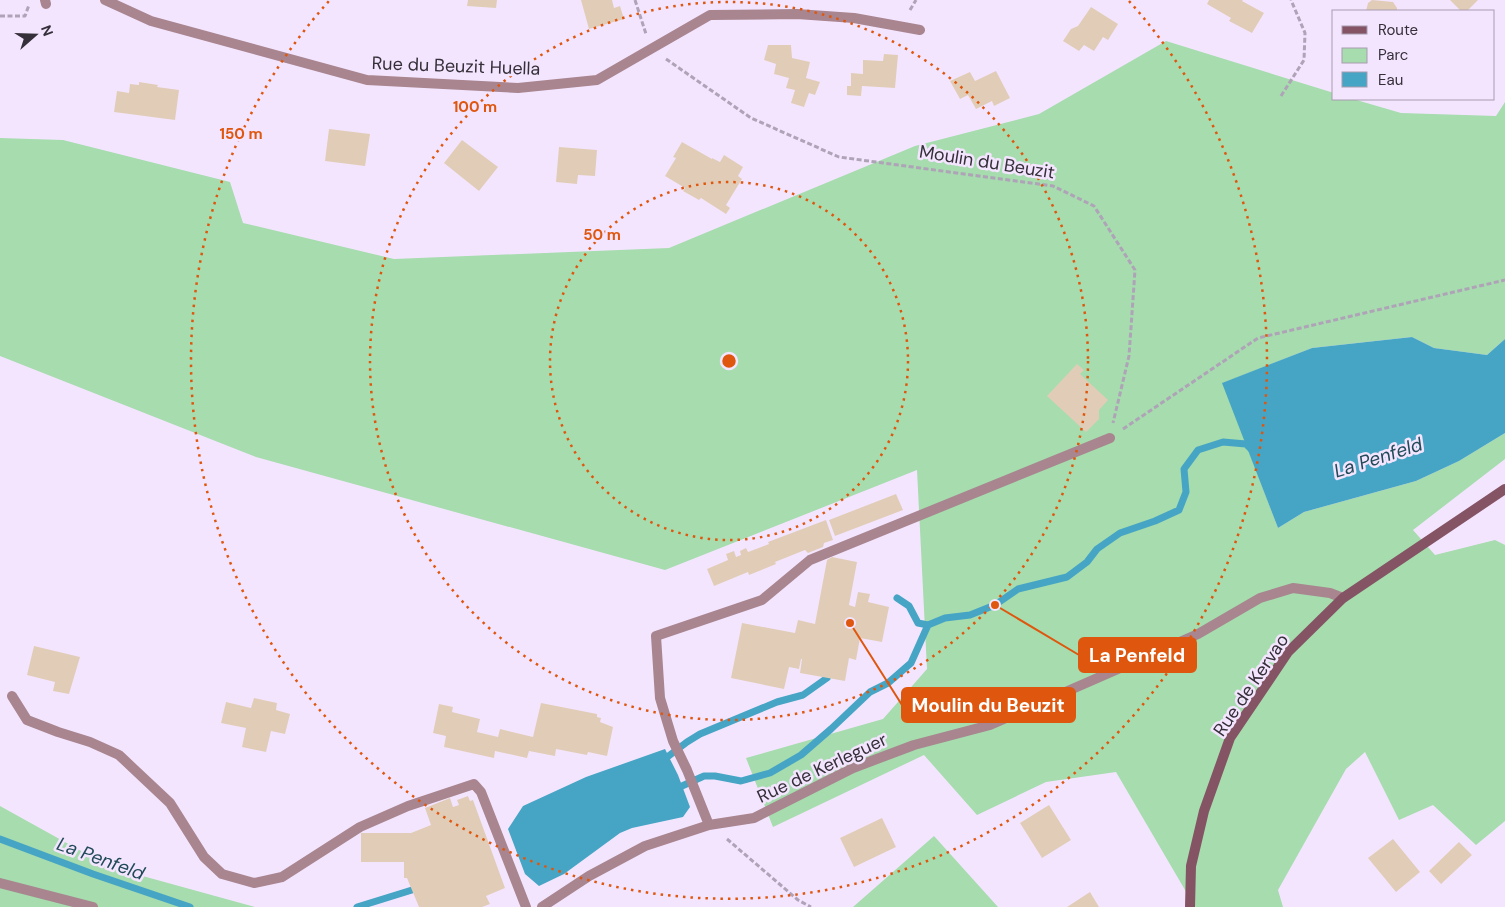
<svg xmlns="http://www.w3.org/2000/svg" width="1505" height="907" font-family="'DM Sans',sans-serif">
<rect width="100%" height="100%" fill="#f4e5ff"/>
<path fill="#a6dcae" d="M 1166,41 L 1334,93 L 1334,99 L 1353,99 L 1401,113 L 1496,116 L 1505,102 L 1505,339 L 1487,355 L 1434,348 L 1412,337 L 1312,348 L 1223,383 L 1278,528 L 1304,512 L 1416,481 L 1459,461 L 1505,433 L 1505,459 L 1413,530 L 1435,555 L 1495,540 L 1505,545 L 1505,821 L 1476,845 L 1433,805 L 1399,820 L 1365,752 L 1346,769 L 1278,890 L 1283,907 L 1195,907 L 1116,772 L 1046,782 L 977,815 L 924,755 L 773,827 L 746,758 L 883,719 L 927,669 L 917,470 L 665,570 L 256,457 L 0,356 L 0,138 L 63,140 L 230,182 L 243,223 L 394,259 L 669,248 L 915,146 L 1039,114 Z
M 0,806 L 110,867 L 255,907 L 0,907 Z
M 934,836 L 998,907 L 853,907 Z"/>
<path fill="#46a5c4" d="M 1412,337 L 1434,348 L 1487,355 L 1505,339 L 1505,433 L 1459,461 L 1416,481 L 1304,512 L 1278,528 L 1222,383 L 1312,348 Z
M 665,749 L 678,775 L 690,807 L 683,817 L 632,828 L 620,833 L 564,874 L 539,886 L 525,874 L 508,829 L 523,806 L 586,777 Z"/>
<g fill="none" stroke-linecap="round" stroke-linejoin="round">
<path stroke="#46a5c4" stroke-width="7" d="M 897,598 L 909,606 L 918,623 L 928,625
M 662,761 L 687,742 L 700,734 L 777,702 L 803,695 L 827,678
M 674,787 L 682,786 L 704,776 L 715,776 L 741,781 L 770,773 L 801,755 L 831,729 L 870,692 L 888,683 L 911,663 L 928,625 L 945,618 L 970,615 L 995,605 L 1018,589 L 1067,577 L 1087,562 L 1097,549 L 1120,533 L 1155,521 L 1179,510 L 1186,492 L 1184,469 L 1198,450 L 1223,442 L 1246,444 L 1252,450
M 0,839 L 93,874 L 190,907
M 357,907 L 412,890"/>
</g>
<path fill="#e1cdb7" d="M 468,0 L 497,0 L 496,8 L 467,6 Z
M 581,0 L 612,0 L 614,8 L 620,6 L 624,19 L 589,29 Z
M 1209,0 L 1243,0 L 1242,1 L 1264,13 L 1252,33 L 1229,21 L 1231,18 L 1207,4 Z
M 1372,0 L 1393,2 L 1397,8 L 1397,11 L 1366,11 L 1368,3 Z
M 1450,0 L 1478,0 L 1467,11 L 1461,11 Z
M 1091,7 L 1118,24 L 1108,40 L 1103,37 L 1094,51 L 1084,45 L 1079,51 L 1063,41 L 1071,29 L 1078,26 Z
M 768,45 L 791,45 L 792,58 L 810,62 L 806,78 L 820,82 L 815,95 L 809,93 L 804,107 L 791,103 L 795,90 L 786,88 L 789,78 L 774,74 L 776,64 L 764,60 Z
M 884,54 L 898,55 L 895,88 L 862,86 L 861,96 L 847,95 L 847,86 L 851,86 L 851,73 L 863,74 L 863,60 L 883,61 Z
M 996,71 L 1010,98 L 994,106 L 992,101 L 976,109 L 968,95 L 960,99 L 950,81 L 970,72 L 975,81 Z
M 139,82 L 158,85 L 157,87 L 179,90 L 175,120 L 114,112 L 117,91 L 129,93 L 130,84 L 139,85 Z
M 329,129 L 370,134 L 365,166 L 325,161 Z
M 462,140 L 498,167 L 479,191 L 444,163 Z
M 682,142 L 712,159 L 712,158 L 720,162 L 724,155 L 743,167 L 738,176 L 742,179 L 726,205 L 730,208 L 726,214 L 701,198 L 699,200 L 683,191 L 685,188 L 665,176 L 676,158 L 673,157 Z
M 559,147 L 597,150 L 595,176 L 578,175 L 577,184 L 556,182 Z
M 1077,364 L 1084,370 L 1080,374 L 1108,400 L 1099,410 L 1099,419 L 1086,432 L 1047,396 Z
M 896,494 L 903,510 L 835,536 L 829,520 Z
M 826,520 L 833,540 L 824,543 L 823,547 L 808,553 L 805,550 L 775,562 L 776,564 L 749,575 L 748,572 L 714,586 L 707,569 L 728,560 L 726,554 L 734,551 L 736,557 L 741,555 L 740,551 L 746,548 L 748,552 L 769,544 L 768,542 Z
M 832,557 L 857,562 L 849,605 L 855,607 L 858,592 L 870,594 L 868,602 L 889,607 L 882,642 L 860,638 L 856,660 L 849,658 L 845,681 L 800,673 L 802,659 L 801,659 L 799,669 L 789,667 L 784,689 L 731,678 L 742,623 L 795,633 L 798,620 L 815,624 L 827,560 Z
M 34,646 L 80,657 L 69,694 L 53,691 L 55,682 L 27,675 Z
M 254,698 L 277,703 L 276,710 L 290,714 L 285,734 L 271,731 L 266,752 L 242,747 L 246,728 L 221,723 L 226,702 L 251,708 Z
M 541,703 L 597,714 L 597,717 L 601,718 L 600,722 L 613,727 L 607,756 L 588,752 L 587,755 L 556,749 L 555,756 L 529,751 L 527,758 L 495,751 L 494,758 L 444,747 L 446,736 L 433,733 L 439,704 L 453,707 L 452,712 L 480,719 L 477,732 L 498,737 L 500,729 L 533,737 Z
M 468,796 L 470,801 L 473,800 L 505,888 L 486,896 L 490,904 L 482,907 L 419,907 L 407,878 L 404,878 L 404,862 L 361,862 L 361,833 L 411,833 L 431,825 L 425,808 L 450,798 L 453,807 L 459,805 L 457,800 Z
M 1049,805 L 1071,840 L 1042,858 L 1020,823 Z
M 882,818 L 896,847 L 854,867 L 840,838 Z
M 1393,839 L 1420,872 L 1396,892 L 1368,858 Z
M 1459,842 L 1472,855 L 1441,884 L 1429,871 Z
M 1090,892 L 1099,907 L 1067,907 Z"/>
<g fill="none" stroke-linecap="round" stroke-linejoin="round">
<path stroke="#afa3b7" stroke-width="3" stroke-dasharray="5 2.5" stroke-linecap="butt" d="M 635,0 L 646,34
M 910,10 L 916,0
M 0,16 L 25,16 L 29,5
M 666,59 L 751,118 L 839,157 L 1053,186 L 1094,206 L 1135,270 L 1129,356 L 1113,423
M 1281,96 L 1304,60 L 1305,33 L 1291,0
M 1123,429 L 1258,338 L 1505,280
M 727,839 L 798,900 L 811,907"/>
<path stroke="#a8858f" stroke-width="10" d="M 0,883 L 93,907"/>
<path stroke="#a8858f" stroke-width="10" d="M 45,0 L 46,4
M 105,0 L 151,21 L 367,80 L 518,88 L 597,80 L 710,15 L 797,14 L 854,18 L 920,30
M 12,696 L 27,720 L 58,732 L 90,742 L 119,755 L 170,803 L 204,857 L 222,874 L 254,883 L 282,877 L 360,827 L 408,806 L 474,784 L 481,792 L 526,907
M 709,825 L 687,770 L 673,741 L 660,698 L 656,636 L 762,600 L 810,560 L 1110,438
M 542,907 L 589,876 L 645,846 L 709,825 L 754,818 L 853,768 L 914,745 L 990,725 L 1198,634 L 1260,598 L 1293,588 L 1330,593 L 1343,598"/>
<path stroke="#845464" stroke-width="10" d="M 1190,907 L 1191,866 L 1204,811 L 1230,738 L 1288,652 L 1343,598 L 1505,489"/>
</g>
<g fill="none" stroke="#df570e" stroke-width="2.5" stroke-dasharray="2.5 5">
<circle cx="729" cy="361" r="179"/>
<circle cx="729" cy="361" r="359"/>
<path d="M1129 1A538 538 0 1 1 329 1"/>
</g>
<g text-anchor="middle" stroke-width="5" stroke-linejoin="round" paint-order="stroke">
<g font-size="18" fill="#342f38" stroke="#f4e5ff">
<text transform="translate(456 66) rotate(2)" y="6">Rue du Beuzit Huella</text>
<text transform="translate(987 162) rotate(9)" y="6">Moulin du Beuzit</text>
<text transform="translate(1251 685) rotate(-56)" y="6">Rue de Kervao</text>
<text transform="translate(822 768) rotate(-25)" y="6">Rue de Kerleguer</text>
</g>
<g font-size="19" font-style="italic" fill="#204a58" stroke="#f4e5ff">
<text transform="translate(1378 457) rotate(-18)" y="7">La Penfeld</text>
<text transform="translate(101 858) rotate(20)" y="7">La Penfeld</text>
</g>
</g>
<circle cx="729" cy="361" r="8" fill="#df570e" stroke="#f4e5ff" stroke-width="2.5"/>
<g font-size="15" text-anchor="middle" font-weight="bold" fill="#df570e" stroke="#f4e5ff" stroke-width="5" stroke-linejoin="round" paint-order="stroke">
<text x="475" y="112">100 m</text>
<text x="241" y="139">150 m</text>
<text x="602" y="240">50 m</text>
</g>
<path fill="none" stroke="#df570e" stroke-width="2" d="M995 605L1079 655M850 623L902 705"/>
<g fill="#df570e" stroke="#f4e5ff" stroke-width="2">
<circle cx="995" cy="605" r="5"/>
<circle cx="850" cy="623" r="5"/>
</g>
<g fill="#df570e" stroke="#df570e" stroke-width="2">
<rect x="1079" y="638" width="117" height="34" rx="5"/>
<rect x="902" y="688" width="173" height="34" rx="5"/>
</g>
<g font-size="19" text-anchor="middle" font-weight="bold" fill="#fff">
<text x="1137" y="662">La Penfeld</text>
<text x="988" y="712">Moulin du Beuzit</text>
</g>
<rect x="1332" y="10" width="162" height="90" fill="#f4e5ff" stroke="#a79caf"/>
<rect x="1342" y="26" width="25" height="8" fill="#845464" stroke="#a79caf"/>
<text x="1378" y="35" font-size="15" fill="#342f38">Route</text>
<rect x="1342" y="48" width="25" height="15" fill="#a6dcae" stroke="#a79caf"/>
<text x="1378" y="60" font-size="15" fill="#342f38">Parc</text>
<rect x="1342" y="72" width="25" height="15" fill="#46a5c4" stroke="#a79caf"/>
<text x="1378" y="85" font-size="15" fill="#342f38">Eau</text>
<g transform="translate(35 35) rotate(70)" stroke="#f4e5ff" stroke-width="4" paint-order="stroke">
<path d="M0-4L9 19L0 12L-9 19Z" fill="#342f38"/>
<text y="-8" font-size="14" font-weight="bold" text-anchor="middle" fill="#342f38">N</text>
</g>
</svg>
